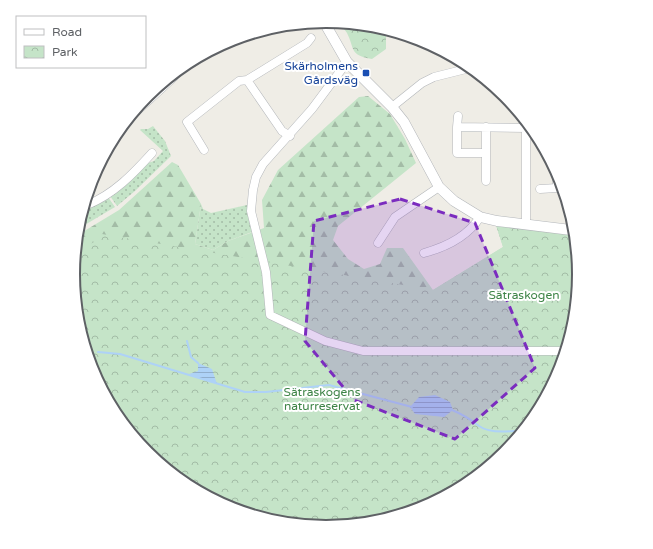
<svg xmlns="http://www.w3.org/2000/svg" width="653" height="549" font-family="'Varela Round',sans-serif">
<defs>
<pattern id="grass-dots" width="8" height="8" patternUnits="userSpaceOnUse"><rect width="8" height="8" fill="#c5e4c8"/><path d="M2 2h.1M6 6h.1" fill="none" stroke="#a3bca6" stroke-width="1.8" stroke-linecap="round"/></pattern>
<pattern id="forest-firs" width="22" height="20" patternUnits="userSpaceOnUse"><rect width="22" height="20" fill="#c5e4c8"/><path d="M5 1l3.5 6h-7zM16 11l3.5 6h-7z" fill="#a3bca6"/></pattern>
<pattern id="park-crowns" width="20" height="18" patternUnits="userSpaceOnUse"><rect width="20" height="18" fill="#c5e4c8"/><path d="M2 6a3 3 0 1 1 6 0M12 15a3 3 0 1 1 6 0" fill="none" stroke="#a3bca6"/></pattern>
<pattern id="water-rules" width="6" height="5" patternUnits="userSpaceOnUse"><rect width="6" height="5" fill="#aed2f7"/><path d="M0 2.5h6" fill="none" stroke="#91aecc"/></pattern>
</defs>
<rect width="100%" height="100%" fill="#efede6"/>
<path fill="url(#grass-dots)" d="M 153,126 L 165,141 L 171,156 L 135,191 L 117,206 L 110,196 L 124,187 L 148,163 L 154,161 L 163,151 L 140,130 L 141,129 L 148,129 Z
M 108,197 L 115,207 L 83,226 L 86,208 Z
M 201,204 L 203,209 L 211,213 L 247,205 L 252,232 L 228,241 L 213,250 L 195,244 Z"/>
<path fill="url(#forest-firs)" d="M 368,96 L 390,114 L 405,139 L 416,163 L 338,226 L 333,240 L 348,259 L 364,269 L 380,264 L 387,248 L 403,248 L 433,290 L 503,247 L 496,225 L 580,275 L 566,343 L 73,274 L 81,233 L 119,210 L 172,162 L 178,165 L 201,204 L 195,244 L 213,250 L 228,241 L 264,228 L 262,200 L 278,170 L 359,97 Z"/>
<path fill="url(#park-crowns)" d="M 338,23 L 386,33 L 386,49 L 372,59 C 349,55 355,49 347,33 C 345,30 341,26 338,23 Z
M 496,225 L 572,234 L 580,275 L 561,372 L 506,454 L 423,509 L 326,528 L 229,509 L 147,454 L 92,371 L 73,274 L 78,250 L 94,242 L 102,234 L 433,290 L 503,247 Z"/>
<path fill="url(#water-rules)" d="M 198,363 L 212,369 L 217,384 L 189,374 L 198,371 Z
M 435,395 L 450,402 L 453,410 L 444,417 L 415,414 L 410,407 L 419,397 Z"/>
<g fill="none" stroke-linecap="round" stroke-linejoin="round">
<path stroke="#aed2f7" stroke-width="2" d="M 187,341 L 191,357 L 198,363
M 98,352 L 120,354 L 245,392 L 266,392 L 329,385 L 412,407
M 452,410 C 462,414 470,419 479,426 C 490,434 508,432 521,430"/>
<defs>
<path id="minor" d="M 347,62 L 312,109 L 263,164 L 256,177 L 253,190 L 251,211 L 266,272 L 270,315 L 325,341 L 363,351 L 560,351 L 565,350
M 247,80 L 282,131 L 290,136
M 392,107 L 422,83 L 434,77 L 466,69
M 137,111 L 174,77
M 457,127 L 458,116
M 486,127 L 486,153 L 457,153 L 457,127 L 527,128
M 526,128 L 526,225
M 204,150 L 187,122 L 239,81 L 247,80 L 307,43 L 311,38
M 557,172 L 557,188 L 563,188
M 486,181 L 486,153
M 540,189 L 557,188
M 87,205 C 114,194 133,174 152,153
M 378,243 L 395,217 L 439,187
M 424,253 C 446,247 468,236 480,217"/>
<path id="tertiary" d="M 324,22 L 347,62 L 392,107 L 404,122 L 439,187 L 454,201 L 480,217 L 497,221 L 571,230"/>
</defs>
<use href="#minor" stroke="#b3b6ba" stroke-width="9"/>
<use href="#tertiary" stroke="#b3b6ba" stroke-width="11"/>
<use href="#minor" stroke="#fff" stroke-width="8"/>
<use href="#tertiary" stroke="#fff" stroke-width="10"/>
</g>
<path fill="#7b2cbf" fill-opacity="0.2" stroke="#7b2cbf" stroke-width="3" stroke-dasharray="8 5" stroke-linejoin="round" d="M 400,199 L 475,223 L 535,368 L 455,439 L 354,400 L 305,341 L 314,221 Z"/>
<rect fill="#1a4fb4" stroke="#fff" stroke-width="1.5" x="362" y="69" width="8" height="8" rx="2"/>
<g text-anchor="middle" stroke-width="4" stroke-linejoin="round" paint-order="stroke">
<g font-size="12" fill="#164399" stroke="#fff" text-anchor="end">
<text x="358" y="70">Skärholmens<tspan x="358" dy="14">Gårdsväg</tspan></text>
</g>
<g font-size="12" fill="#3e8447" stroke="#fff">
<text x="524" y="299">Sätraskogen</text>
<text x="322" y="396">Sätraskogens<tspan x="322" dy="14">naturreservat</tspan></text>
</g>
</g>
<path d="M0 0H653V549H0ZM80 274a246 246 0 1 1 492 0a246 246 0 1 1-492 0Z" fill="#fff" fill-rule="evenodd"/>
<path fill="none" stroke="#5e6165" stroke-width="2" d="M80 274a246 246 0 1 1 492 0a246 246 0 1 1-492 0Z"/>
<rect x="16" y="16" width="130" height="52" fill="#ffffff" stroke="#bfc0c1"/>
<rect x="24" y="29" width="20" height="6" fill="#ffffff" stroke="#bfc0c1"/>
<text x="52" y="36" font-size="12" fill="#5e6165">Road</text>
<rect x="24" y="46" width="20" height="12" fill="url(#park-crowns)" stroke="#bfc0c1"/>
<text x="52" y="56" font-size="12" fill="#5e6165">Park</text>
</svg>
